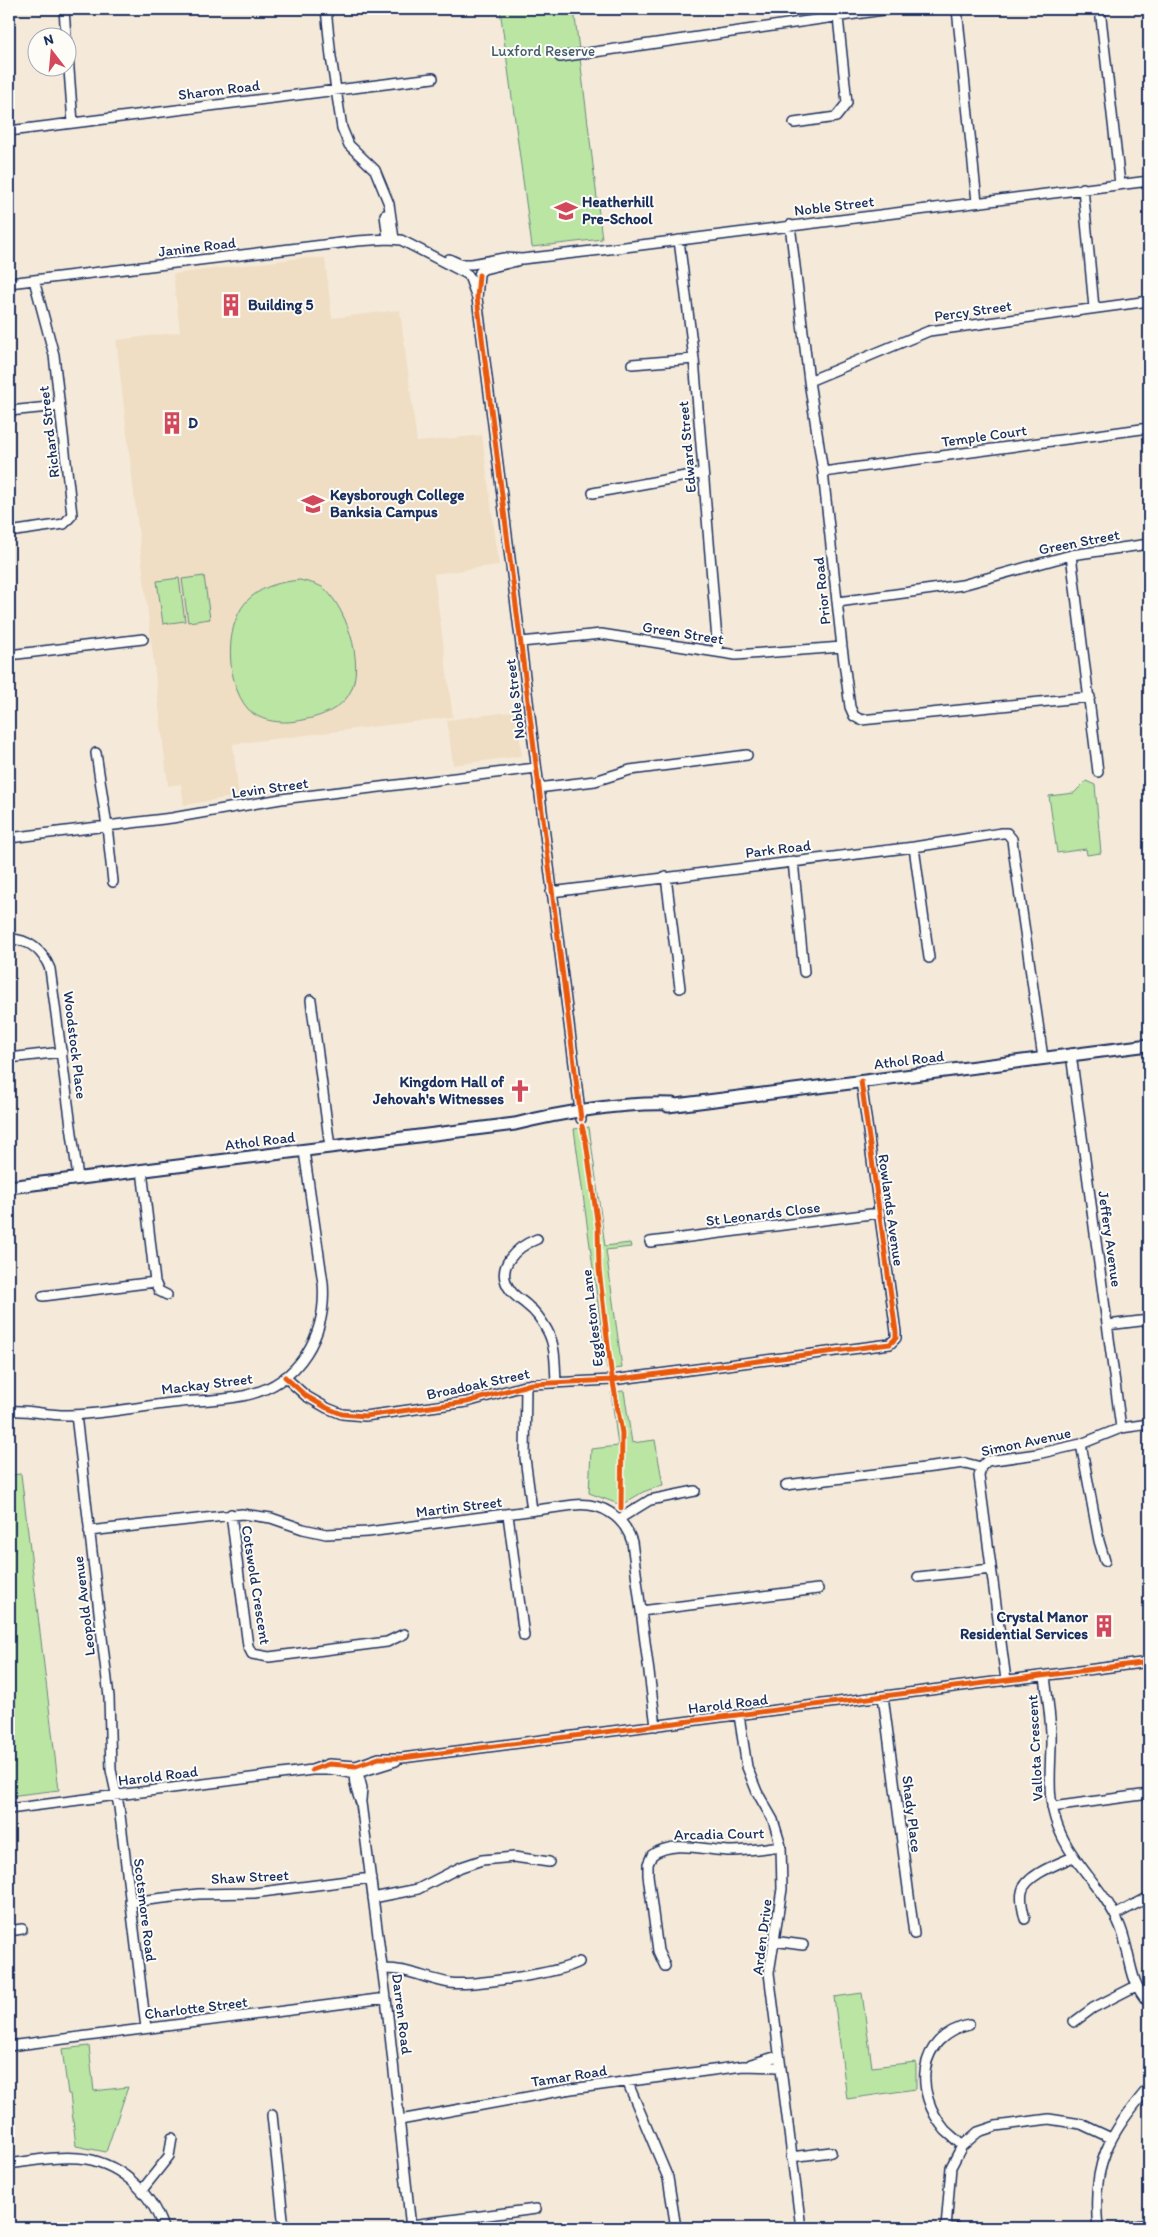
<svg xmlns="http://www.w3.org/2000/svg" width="1158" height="2237" font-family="Itim,sans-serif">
<rect width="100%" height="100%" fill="#f5ead9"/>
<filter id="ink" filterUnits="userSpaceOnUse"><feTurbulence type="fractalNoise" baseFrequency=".02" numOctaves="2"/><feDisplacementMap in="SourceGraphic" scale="10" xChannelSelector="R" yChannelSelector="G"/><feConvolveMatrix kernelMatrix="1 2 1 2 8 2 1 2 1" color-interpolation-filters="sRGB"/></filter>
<g filter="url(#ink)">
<path fill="#efdec4" d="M 300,258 L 325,258 L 332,318 L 400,310 L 417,442 L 482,435 L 499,565 L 434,574 L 453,717 L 233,744 L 239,796 L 184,805 L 181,784 L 168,786 L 116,340 L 180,332 L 173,274 Z
M 516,711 L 522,756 L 453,765 L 447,720 Z"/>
<path fill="#bae5a2" stroke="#6a8a80" d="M 500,9 L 574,9 L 602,239 L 532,247 Z
M 204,576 L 210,619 L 188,622 L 182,579 Z
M 179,578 L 185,621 L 163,624 L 157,581 Z
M 300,580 C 307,582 319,584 325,589 C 348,611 369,673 345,700 C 333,712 319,717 302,720 C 285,724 261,723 248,709 C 225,683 223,620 251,597 C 266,585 281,582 300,580 Z
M 1086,781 L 1095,785 L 1101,853 L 1087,855 L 1086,849 L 1057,853 L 1049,796 L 1074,793 Z
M 589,1127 L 605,1246 L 630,1243 L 631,1247 L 606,1250 L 622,1368 L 607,1370 L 574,1129 Z
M 624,1391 L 632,1443 L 655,1440 L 663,1485 L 643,1492 L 621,1505 L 589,1493 L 591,1449 L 618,1446 L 611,1392 Z
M 21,1474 L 59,1790 L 9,1796 L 9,1475 Z
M 862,1993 L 872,2067 L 916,2062 L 916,2089 L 847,2099 L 834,1997 Z
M 89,2046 L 94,2091 L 128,2087 L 106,2152 L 76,2146 L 70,2094 L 68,2094 L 62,2049 Z"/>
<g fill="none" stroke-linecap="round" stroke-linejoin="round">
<defs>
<path id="minor" d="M 64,9 L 66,38
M 326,9 L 331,57 L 342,128 L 349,145 L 375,170 L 389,204 L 394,239
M 957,9 L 977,202
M 1100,9 L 1120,184
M 68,56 L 73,123
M 560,57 L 890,9
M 794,123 L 836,117 L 847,103 L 838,17
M 9,131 L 433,78
M 1083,188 L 1094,308
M 385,215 L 388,239 L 401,240 L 467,274
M 790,225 L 809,381 L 823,472 L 842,647 L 850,707 L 854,716 L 861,720 L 1090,697
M 679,240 L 694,359 L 718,652
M 449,259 L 460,264 L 470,264
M 472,264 L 504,258 L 522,259 L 601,250 L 1149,181
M 480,272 L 484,269 L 517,261
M 479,275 L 477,298 L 581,1119
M 469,276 L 477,298
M 9,283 L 357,241 L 388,239
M 632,364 L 694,359
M 809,381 L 929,331 L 1149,301
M 9,411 L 59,406
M 823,472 L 1149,428
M 593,493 L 702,473
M 9,532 L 64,524 L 72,515 L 54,355 L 34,280
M 1071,555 L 1098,772
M 838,602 L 962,585 L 1071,555 L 1149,544
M 521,642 L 601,634 L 736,655 L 842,647
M 9,655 L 143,639
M 96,753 L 107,826 L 113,882
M 538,788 L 595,781 L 630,770 L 747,755
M 9,838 L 172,818 L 281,799 L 536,768
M 914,847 L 929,958
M 793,861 L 804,972
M 666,877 L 680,988
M 551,892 L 914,847 L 1002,833 L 1007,833 L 1012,839 L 1013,848 L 1043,1058
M 9,939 C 29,939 43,951 50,969 L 78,1178
M 311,1000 L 330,1147
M 1071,1054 L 1121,1428
M 9,1058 L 62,1052
M 537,1239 C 516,1247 493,1268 511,1291 C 515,1297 523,1301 528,1306 C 536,1312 542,1321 547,1330 C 556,1346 555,1365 556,1383
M 650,1242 L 879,1213
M 155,1282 L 159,1291 L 167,1295
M 43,1296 L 155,1282 L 142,1170
M 1107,1325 L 1149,1320
M 285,1377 L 306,1396 L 327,1408 L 342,1414 L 365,1416 L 467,1402 L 531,1384 L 612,1380 L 890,1344 L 896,1338 L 896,1332 L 861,1081
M 526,1385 L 525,1458 L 532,1510
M 9,1411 C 29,1409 49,1416 69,1415 C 103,1414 138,1407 172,1403 C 197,1400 223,1401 247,1395 C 300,1383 327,1334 323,1283 L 304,1151
M 76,1415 L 109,1697 L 111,1770 L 119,1807 L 146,2028
M 1081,1444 L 1099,1541 L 1105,1561
M 981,1467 L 979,1476 L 1006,1680
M 786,1485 L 965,1463 L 981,1467 L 987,1461 L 1037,1454 L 1081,1444 L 1121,1428 L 1149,1424
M 231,1514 L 248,1646 L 252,1654 L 269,1657 L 387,1642 L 404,1634
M 508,1515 L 524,1636
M 619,1519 L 650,1500 L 695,1491
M 89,1531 L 242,1514 L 271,1518 L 303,1529 L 326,1534 L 368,1532 L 574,1505 C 601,1502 624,1516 632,1542 L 656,1726
M 918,1577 L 991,1569
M 641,1611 L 818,1589
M 1045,1676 C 1047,1694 1050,1714 1051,1732 C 1052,1765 1045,1795 1058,1827 C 1072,1864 1105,1889 1120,1926 C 1131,1952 1128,1982 1149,2003
M 883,1696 L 914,1934
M 739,1715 L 747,1767 L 757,1792 L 773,1820 L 781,1846 L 782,1889 L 769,1973 L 801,2228
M 356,1766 C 352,1780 356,1790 361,1803 L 386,1998 L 411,2228
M 357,1769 L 362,1788 L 361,1800
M 312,1770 L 329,1764 L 356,1766 L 379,1758 L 402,1758 L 1149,1662
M 1052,1807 L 1149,1794
M 9,1809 L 312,1770 L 336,1770 L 354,1774 L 396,1761
M 373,1898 L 418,1889 L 461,1867 L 482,1860 L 514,1857 L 549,1862
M 130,1902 L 198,1894 L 254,1893 L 371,1878
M 1115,1915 L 1149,1897
M 1025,1919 C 1023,1911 1020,1900 1022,1892 C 1025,1875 1060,1863 1073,1857
M 9,1931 L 22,1929
M 773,1941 L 803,1945
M 665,1966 L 658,1951 L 648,1875 L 648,1864 L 652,1855 C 674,1839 707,1851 732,1851 C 748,1851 765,1848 781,1846
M 382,1969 C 407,1968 426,1979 450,1983 C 473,1986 559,1973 579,1962
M 1074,2022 L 1093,2008 L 1136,1986
M 9,2046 L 386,1998
M 751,2064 L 778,2056
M 627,2081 L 668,2178 L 676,2228
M 272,2115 L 284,2228
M 400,2120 L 571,2089 L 743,2066 L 780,2067
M 962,2146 C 957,2140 950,2135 945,2130 C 914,2093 916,2037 969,2025
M 791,2157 L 831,2152
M 9,2164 C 32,2161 55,2156 78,2158 C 118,2161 151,2191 163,2228
M 142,2190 L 169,2156 L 172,2138
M 411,2225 L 536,2209
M 946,2228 L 951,2167 L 962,2146 L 978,2132 L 996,2126 L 1049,2119 L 1081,2124 L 1111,2138
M 946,2228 L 957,2228
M 1098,2228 C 1091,2163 1109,2135 1149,2087
M 1120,2228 L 1149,2224"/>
<path id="major" d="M 668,1106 L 1149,1045
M 9,1187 L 515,1124 C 563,1112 624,1102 673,1104"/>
</defs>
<use href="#minor" stroke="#1b2f5e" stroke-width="12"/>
<use href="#major" stroke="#1b2f5e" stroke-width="15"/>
<use href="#minor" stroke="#fdfcf7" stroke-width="9"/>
<use href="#major" stroke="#fdfcf7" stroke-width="11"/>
<defs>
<path id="cycleway" d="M 479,275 L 477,298 L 581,1119
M 582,1126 L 586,1142 L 598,1227 L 599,1269 L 611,1371 L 622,1433 L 621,1508
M 285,1377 L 306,1396 L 327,1408 L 342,1414 L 365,1416 L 467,1402 L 531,1384 L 612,1380 L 890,1344 L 896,1338 L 896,1332 L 861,1081
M 312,1770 L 329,1764 L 356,1766 L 379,1758 L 402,1758 L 1149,1662"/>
</defs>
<use href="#cycleway" stroke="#fdfcf7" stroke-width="8"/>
<use href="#cycleway" stroke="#e8590c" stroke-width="5"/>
</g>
</g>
<defs>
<symbol id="school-bare" viewBox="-9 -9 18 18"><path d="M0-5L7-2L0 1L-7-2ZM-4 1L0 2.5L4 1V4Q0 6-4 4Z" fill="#d1495b" stroke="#fdfcf7" stroke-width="2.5" paint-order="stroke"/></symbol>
<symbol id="building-bare" viewBox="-9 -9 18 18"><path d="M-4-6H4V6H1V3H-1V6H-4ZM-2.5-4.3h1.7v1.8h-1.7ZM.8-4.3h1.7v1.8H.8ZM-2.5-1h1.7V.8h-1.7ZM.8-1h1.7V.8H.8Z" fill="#d1495b" stroke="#fdfcf7" stroke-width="2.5" paint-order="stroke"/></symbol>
<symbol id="church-bare" viewBox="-9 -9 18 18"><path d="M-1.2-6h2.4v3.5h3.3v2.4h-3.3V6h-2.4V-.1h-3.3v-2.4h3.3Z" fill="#d1495b" stroke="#fdfcf7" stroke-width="2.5" paint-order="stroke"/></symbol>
</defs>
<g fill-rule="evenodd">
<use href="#school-bare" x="550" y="195" width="32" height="32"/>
<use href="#building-bare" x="215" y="289" width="32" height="32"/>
<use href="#building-bare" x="156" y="407" width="32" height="32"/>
<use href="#school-bare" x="297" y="488" width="32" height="32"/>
<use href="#church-bare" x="504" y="1075" width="32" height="32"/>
<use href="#building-bare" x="1088" y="1610" width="32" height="32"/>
</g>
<g text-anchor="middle" stroke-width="4" stroke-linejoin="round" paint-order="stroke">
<g font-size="15" fill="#435c6f" stroke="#fdfcf7">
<text x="543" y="56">Luxford Reserve</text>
</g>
<g font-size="15" fill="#1b2f5e" stroke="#fdfcf7">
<text transform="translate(219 90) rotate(-7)" y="5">Sharon Road</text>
<text transform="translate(834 206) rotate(-7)" y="5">Noble Street</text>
<text transform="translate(197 247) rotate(-7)" y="5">Janine Road</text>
<text transform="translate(973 311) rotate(-8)" y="5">Percy Street</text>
<text transform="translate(49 432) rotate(-97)" y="5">Richard Street</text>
<text transform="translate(984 436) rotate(-8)" y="5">Temple Court</text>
<text transform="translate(687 447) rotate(-95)" y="5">Edward Street</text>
<text transform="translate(1079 542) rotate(-11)" y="5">Green Street</text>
<text transform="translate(822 591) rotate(-96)" y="5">Prior Road</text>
<text transform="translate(683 633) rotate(9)" y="5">Green Street</text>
<text transform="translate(515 699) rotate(-97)" y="5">Noble Street</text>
<text transform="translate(270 788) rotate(-8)" y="5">Levin Street</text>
<text transform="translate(778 849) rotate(-7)" y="5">Park Road</text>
<text transform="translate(75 1045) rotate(83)" y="5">Woodstock Place</text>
<text transform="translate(909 1060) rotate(-7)" y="5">Athol Road</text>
<text transform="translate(260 1141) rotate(-7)" y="5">Athol Road</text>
<text transform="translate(891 1210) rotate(82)" y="5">Rowlands Avenue</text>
<text transform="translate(763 1214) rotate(-7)" y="5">St Leonards Close</text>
<text transform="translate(1110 1239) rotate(82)" y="5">Jeffery Avenue</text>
<text transform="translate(592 1318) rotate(-97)" y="5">Eggleston Lane</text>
<text transform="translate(207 1384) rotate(-7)" y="5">Mackay Street</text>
<text transform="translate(478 1384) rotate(-12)" y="5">Broadoak Street</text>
<text transform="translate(1026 1442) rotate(-12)" y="5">Simon Avenue</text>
<text transform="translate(459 1507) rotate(-7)" y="5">Martin Street</text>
<text transform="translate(256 1585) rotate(81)" y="5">Cotswold Crescent</text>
<text transform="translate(84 1606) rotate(-97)" y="5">Leopold Avenue</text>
<text transform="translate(728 1704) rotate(-7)" y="5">Harold Road</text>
<text transform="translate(1035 1748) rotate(-93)" y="5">Vallota Crescent</text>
<text transform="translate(158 1776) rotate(-7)" y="5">Harold Road</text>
<text transform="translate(912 1814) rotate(83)" y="5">Shady Place</text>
<text transform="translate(719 1834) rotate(-1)" y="5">Arcadia Court</text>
<text transform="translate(250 1877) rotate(-3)" y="5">Shaw Street</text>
<text transform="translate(145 1910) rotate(83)" y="5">Scotsmore Road</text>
<text transform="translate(762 1937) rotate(-83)" y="5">Arden Drive</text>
<text transform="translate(196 2008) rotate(-7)" y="5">Charlotte Street</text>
<text transform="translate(402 2014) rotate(83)" y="5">Darren Road</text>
<text transform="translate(569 2076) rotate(-9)" y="5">Tamar Road</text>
</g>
<g font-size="15" font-weight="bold" fill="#1b2f5e" stroke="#fdfcf7" text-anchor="start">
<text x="582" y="207">Heatherhill<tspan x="582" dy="17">Pre-School</tspan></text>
<text x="248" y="310">Building 5</text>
<text x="188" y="428">D</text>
<text x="330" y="500">Keysborough College<tspan x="330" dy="17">Banksia Campus</tspan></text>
<text x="504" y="1087" text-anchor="end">Kingdom Hall of<tspan x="504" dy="17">Jehovah's Witnesses</tspan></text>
<text x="1088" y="1622" text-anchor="end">Crystal Manor<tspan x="1088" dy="17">Residential Services</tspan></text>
</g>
</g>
<rect width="1158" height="2237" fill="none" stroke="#fdfcf7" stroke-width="30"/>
<rect x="15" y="15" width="1128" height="2207" fill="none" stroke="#1b2f5e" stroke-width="2" filter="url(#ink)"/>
<g transform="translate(52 52) rotate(344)"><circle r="24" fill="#fdfcf7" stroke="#a3aaba"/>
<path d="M0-4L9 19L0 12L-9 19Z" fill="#d1495b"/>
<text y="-8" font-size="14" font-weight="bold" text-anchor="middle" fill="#1b2f5e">N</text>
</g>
</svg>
